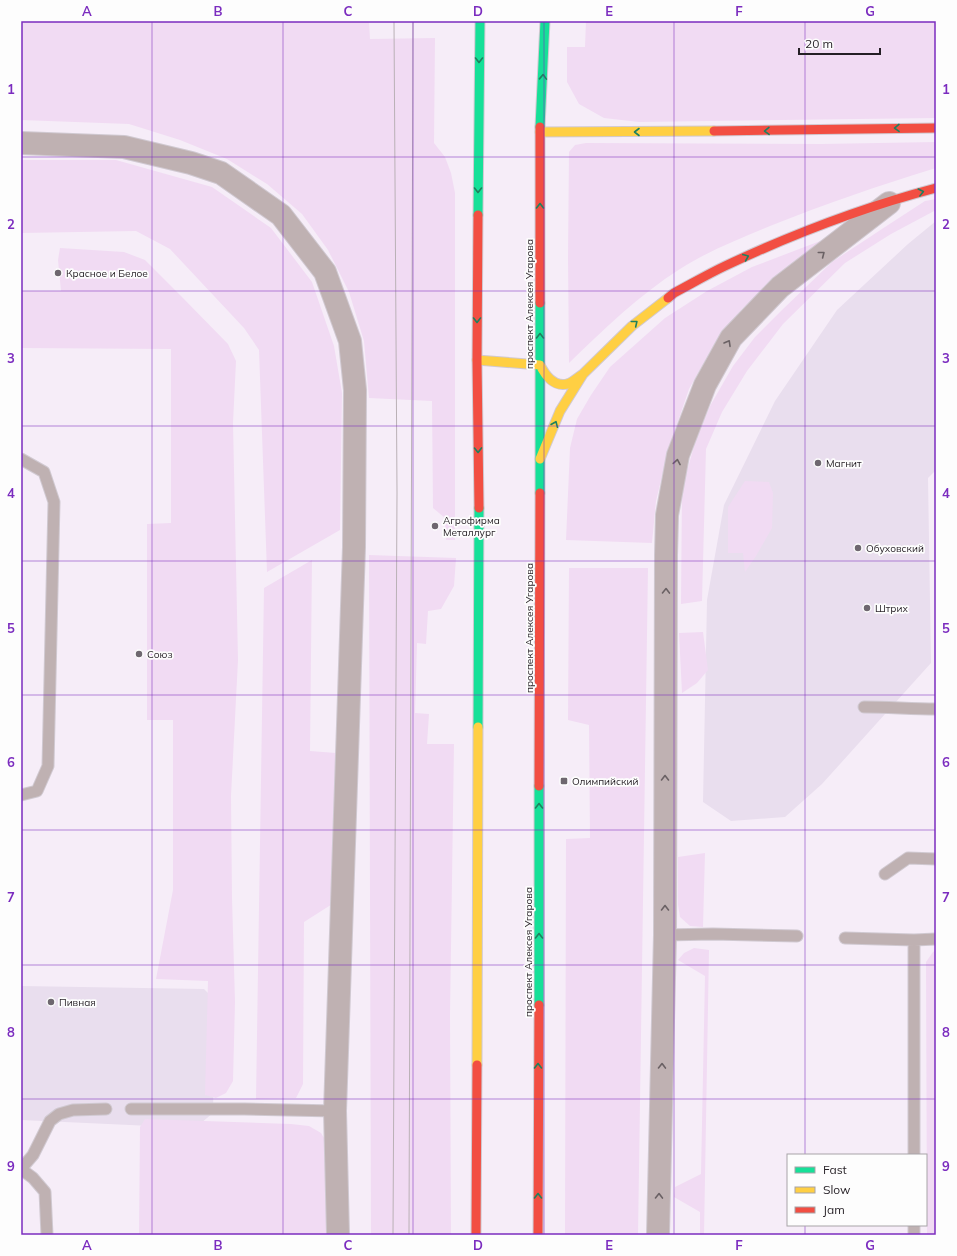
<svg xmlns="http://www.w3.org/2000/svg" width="957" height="1256" font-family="Mulish,sans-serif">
<rect width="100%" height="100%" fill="#f6edf8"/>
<path fill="#e9deee" d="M 936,221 L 936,470 L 928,478 L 931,663 L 822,784 L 785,817 L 731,821 L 703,802 L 707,600 L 724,505 L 775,401 L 837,310 L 908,244 Z
M 21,986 L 204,989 L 215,1000 L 213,1113 L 195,1128 L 21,1120 Z"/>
<path fill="#f1dbf3" d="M 21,21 L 369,21 L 370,39 L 435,38 L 434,143 L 445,157 L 451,173 L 455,193 L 455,540 L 446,540 L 445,518 L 433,508 L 432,401 L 369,398 L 364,341 L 349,292 L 328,250 L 302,214 L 267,184 L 227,159 L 180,140 L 129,124 L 21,120 Z
M 586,21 L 936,21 L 936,118 L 639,122 L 604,118 L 579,104 L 567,82 L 567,47 L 585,47 Z
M 936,142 L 936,168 C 880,185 825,204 770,226 C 739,239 708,251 680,269 C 639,295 604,329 569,363 L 568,258 L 569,152 L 575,145 L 586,143 L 821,144 Z
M 21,160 L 116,160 L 212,187 L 271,228 L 312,282 L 334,346 L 342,393 L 340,530 L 267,572 L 259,350 L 244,328 L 170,249 L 136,231 L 21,233 Z
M 936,199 L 936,210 L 891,234 L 845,263 L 783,324 L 747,371 L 722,412 L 706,449 L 702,601 L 681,604 L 682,489 L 696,439 L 710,406 L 733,366 L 755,337 L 782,310 L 832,262 L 885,227 L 925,201 Z
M 836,235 L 773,281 L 742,309 L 715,343 L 689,389 L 668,451 L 656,501 L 652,543 L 566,540 L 570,448 L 577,419 L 591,395 L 610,367 L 665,318 L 707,291 L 752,267 Z
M 60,248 L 124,252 L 145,260 L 181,296 L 228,344 L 236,361 L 233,423 L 238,660 L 231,796 L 232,898 L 235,1002 L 233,1081 L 226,1093 L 216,1098 L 205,1095 L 208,981 L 156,979 L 173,890 L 173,720 L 147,720 L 147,524 L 171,523 L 171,349 L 21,348 L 21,291 L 61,291 L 58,260 Z
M 745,481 L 769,482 L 773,493 L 772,528 L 756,556 L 745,572 L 743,553 L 728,553 L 728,507 Z
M 369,555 L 456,558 L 454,586 L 441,609 L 428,611 L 426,644 L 417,643 L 415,713 L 429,714 L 427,744 L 454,744 L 450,1015 L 451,1235 L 371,1235 Z
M 312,560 L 310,751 L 336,753 L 337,786 L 337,901 L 304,922 L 303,1084 L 296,1098 L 256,1099 L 264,588 Z
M 569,568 L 648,568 L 638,1235 L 565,1235 L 566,839 L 590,838 L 589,725 L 568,720 Z
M 703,632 L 708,670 L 697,683 L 682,693 L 679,633 Z
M 705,853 L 703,927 L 690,926 L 680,917 L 678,905 L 678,857 Z
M 694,948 L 709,950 L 704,1235 L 700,1235 L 700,1212 L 674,1197 L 675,1187 L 701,1174 L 705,976 L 678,960 L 684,953 Z
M 936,950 L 936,1235 L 927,1235 L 926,962 L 933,952 Z
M 145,1119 L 291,1124 L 309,1126 L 321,1133 L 329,1146 L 328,1235 L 139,1235 L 140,1127 Z"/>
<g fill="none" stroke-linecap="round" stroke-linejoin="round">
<defs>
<path id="lane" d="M 21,459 L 44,472 L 54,502 L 48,766 L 37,791 L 21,795
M 864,707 C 888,707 912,709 936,709
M 885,874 L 908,858 L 936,859
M 665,935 L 713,934 L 797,936
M 845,938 L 914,940
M 131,1109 L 244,1109 L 335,1111
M 914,1155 L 914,940 L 936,939
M 21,1169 L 33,1155 L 50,1121 L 59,1114 L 73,1110 L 106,1109
M 21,1169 L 33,1178 L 45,1192 L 47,1235
M 914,1225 L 914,1235"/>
<path id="street" d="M 21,143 L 124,147 L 191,163 L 221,173 L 281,215 L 325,272 L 350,341 L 355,390 L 354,547 L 335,1111 L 338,1235
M 658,1235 L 665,935 L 666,555 L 667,515 L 678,455 L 705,385 L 731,338 L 780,287 L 889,203"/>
<path id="fast" d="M 540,127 L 545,21
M 478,215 L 480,21
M 540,303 L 540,493
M 478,727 L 479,508
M 539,1005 L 539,786"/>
<path id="slow" d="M 540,132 L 714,131
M 477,360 L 540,365 C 545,375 554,387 567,384 C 572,383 578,377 583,374
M 540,459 L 560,411 L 583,374 L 632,326 L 668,298
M 477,1065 L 478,727"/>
<path id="jam" d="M 714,131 L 936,128
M 478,215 L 477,360 L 479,508
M 668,298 L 674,293 C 691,284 708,274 725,266 C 793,234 864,207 936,188
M 540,303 L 540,127
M 539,786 L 540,493
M 476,1235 L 477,1065
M 538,1235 L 539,1005"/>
</defs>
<use href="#lane" stroke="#d0c9d1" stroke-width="13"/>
<use href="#street" stroke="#d0c9d1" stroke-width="24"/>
<use href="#fast" stroke="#d0c9d1" stroke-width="11"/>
<use href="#slow" stroke="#d0c9d1" stroke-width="11"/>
<use href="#jam" stroke="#d0c9d1" stroke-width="11"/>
<use href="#lane" stroke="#bfb1b2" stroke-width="11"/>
<use href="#street" stroke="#bfb1b2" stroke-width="22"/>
<use href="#fast" stroke="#16e098" stroke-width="9"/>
<use href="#slow" stroke="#ffcf43" stroke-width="9"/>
<use href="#jam" stroke="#f24e42" stroke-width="9"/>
<path stroke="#bab1b6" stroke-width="1" d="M 393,1235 L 397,493 L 394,21
M 409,1235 L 413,21"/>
</g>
<defs><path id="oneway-chevron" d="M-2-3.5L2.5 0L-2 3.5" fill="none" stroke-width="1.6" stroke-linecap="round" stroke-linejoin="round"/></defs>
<g stroke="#1e805e">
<use href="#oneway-chevron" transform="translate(479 60) rotate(90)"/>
<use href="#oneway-chevron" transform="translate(543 77) rotate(-88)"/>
<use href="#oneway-chevron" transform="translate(897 128) rotate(179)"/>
<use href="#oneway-chevron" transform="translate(767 131) rotate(179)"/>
<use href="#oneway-chevron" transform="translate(637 132) rotate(-180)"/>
<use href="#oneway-chevron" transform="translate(478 190) rotate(90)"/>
<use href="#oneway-chevron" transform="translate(921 192) rotate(-14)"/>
<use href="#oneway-chevron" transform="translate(540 206) rotate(-90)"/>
<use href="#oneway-chevron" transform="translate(746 257) rotate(-23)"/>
<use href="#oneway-chevron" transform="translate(477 320) rotate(90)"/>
<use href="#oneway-chevron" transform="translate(635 323) rotate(-39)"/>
<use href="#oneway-chevron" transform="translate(540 336) rotate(-90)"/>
<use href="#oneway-chevron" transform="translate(555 424) rotate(-67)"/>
<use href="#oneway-chevron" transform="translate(478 450) rotate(89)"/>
<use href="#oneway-chevron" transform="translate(539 806) rotate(-90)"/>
<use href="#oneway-chevron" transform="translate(539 936) rotate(-90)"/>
<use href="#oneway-chevron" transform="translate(538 1066) rotate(-90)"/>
<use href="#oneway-chevron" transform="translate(538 1196) rotate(-90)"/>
</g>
<g stroke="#6a6164">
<use href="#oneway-chevron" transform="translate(822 254) rotate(-38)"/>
<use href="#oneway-chevron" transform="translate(728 343) rotate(-60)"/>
<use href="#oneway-chevron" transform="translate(677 462) rotate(-80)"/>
<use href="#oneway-chevron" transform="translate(666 591) rotate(-89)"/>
<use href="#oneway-chevron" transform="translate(665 778) rotate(-90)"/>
<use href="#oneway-chevron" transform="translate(665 908) rotate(-90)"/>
<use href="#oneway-chevron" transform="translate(662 1066) rotate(-89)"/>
<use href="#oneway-chevron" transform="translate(659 1196) rotate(-89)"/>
</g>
<path fill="none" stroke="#7b2cbf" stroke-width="1" stroke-opacity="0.55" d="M 152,21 L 152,1235M 283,21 L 283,1235M 413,21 L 413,1235M 544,21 L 544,1235M 674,21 L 674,1235M 805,21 L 805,1155M 21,157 L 936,157M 21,291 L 936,291M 21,426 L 936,426M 21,561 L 936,561M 21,695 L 936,695M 21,830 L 936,830M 21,965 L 936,965M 21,1099 L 936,1099M 805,1225 L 805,1235"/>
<g fill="#6e676f" stroke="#fdfdfd" stroke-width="1.5">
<circle cx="58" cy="273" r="4"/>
<circle cx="818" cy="463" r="4"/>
<circle cx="435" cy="526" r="4"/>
<circle cx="858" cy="548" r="4"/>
<circle cx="867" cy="608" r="4"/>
<circle cx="139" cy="654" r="4"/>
<rect x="560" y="777" width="8" height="8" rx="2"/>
<circle cx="51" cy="1002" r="4"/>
</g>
<g text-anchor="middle" stroke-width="3.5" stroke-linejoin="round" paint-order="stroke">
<g font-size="10" fill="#251f25" stroke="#fdfdfd" text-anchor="start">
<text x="66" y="277">Красное и Белое</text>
<text x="826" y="467">Магнит</text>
<text x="443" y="524">Агрофирма<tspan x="443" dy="12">Металлург</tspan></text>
<text x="866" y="552">Обуховский</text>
<text x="875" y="612">Штрих</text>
<text x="147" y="658">Союз</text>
<text x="572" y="785">Олимпийский</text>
<text x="59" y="1006">Пивная</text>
</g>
<g font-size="10" fill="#251f25" stroke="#fdfdfd">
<text transform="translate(529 304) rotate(-90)" y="4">проспект Алексея Угарова</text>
<text transform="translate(529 628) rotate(-90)" y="4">проспект Алексея Угарова</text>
<text transform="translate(528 952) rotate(-90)" y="4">проспект Алексея Угарова</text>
</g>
</g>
<rect width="957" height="1256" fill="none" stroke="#fdfdfd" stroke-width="44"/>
<rect x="787" y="1154" width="140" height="72" fill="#fdfdfd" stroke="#a7a4a7"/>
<rect x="795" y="1167" width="20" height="6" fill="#16e098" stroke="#a7a4a7"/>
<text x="823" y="1174" font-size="12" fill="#251f25">Fast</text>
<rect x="795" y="1187" width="20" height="6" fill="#ffcf43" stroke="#a7a4a7"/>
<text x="823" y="1194" font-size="12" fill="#251f25">Slow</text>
<rect x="795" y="1207" width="20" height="6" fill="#f24e42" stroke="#a7a4a7"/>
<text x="823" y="1214" font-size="12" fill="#251f25">Jam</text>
<path d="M799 48v6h81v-6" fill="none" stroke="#251f25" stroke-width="2"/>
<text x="805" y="48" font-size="12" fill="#251f25" stroke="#fdfdfd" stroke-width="3" paint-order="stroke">20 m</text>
<rect x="22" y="22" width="913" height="1212" fill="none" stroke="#7b2cbf" stroke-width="1.5"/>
<g font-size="13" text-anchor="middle" font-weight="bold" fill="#7b2cbf">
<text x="87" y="16">A</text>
<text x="218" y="16">B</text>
<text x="348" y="16">C</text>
<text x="478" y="16">D</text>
<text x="609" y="16">E</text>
<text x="739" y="16">F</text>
<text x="870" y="16">G</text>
<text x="11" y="94">1</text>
<text x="946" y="94">1</text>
<text x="11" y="229">2</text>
<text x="946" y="229">2</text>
<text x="11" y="363">3</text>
<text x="946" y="363">3</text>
<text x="11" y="498">4</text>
<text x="946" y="498">4</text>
<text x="11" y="633">5</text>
<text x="946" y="633">5</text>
<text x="11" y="767">6</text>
<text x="946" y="767">6</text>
<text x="11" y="902">7</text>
<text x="946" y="902">7</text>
<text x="11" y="1037">8</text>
<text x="946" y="1037">8</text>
<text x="11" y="1171">9</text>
<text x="946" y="1171">9</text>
<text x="87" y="1250">A</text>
<text x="218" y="1250">B</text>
<text x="348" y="1250">C</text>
<text x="478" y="1250">D</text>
<text x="609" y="1250">E</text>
<text x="739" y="1250">F</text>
<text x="870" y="1250">G</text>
</g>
</svg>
